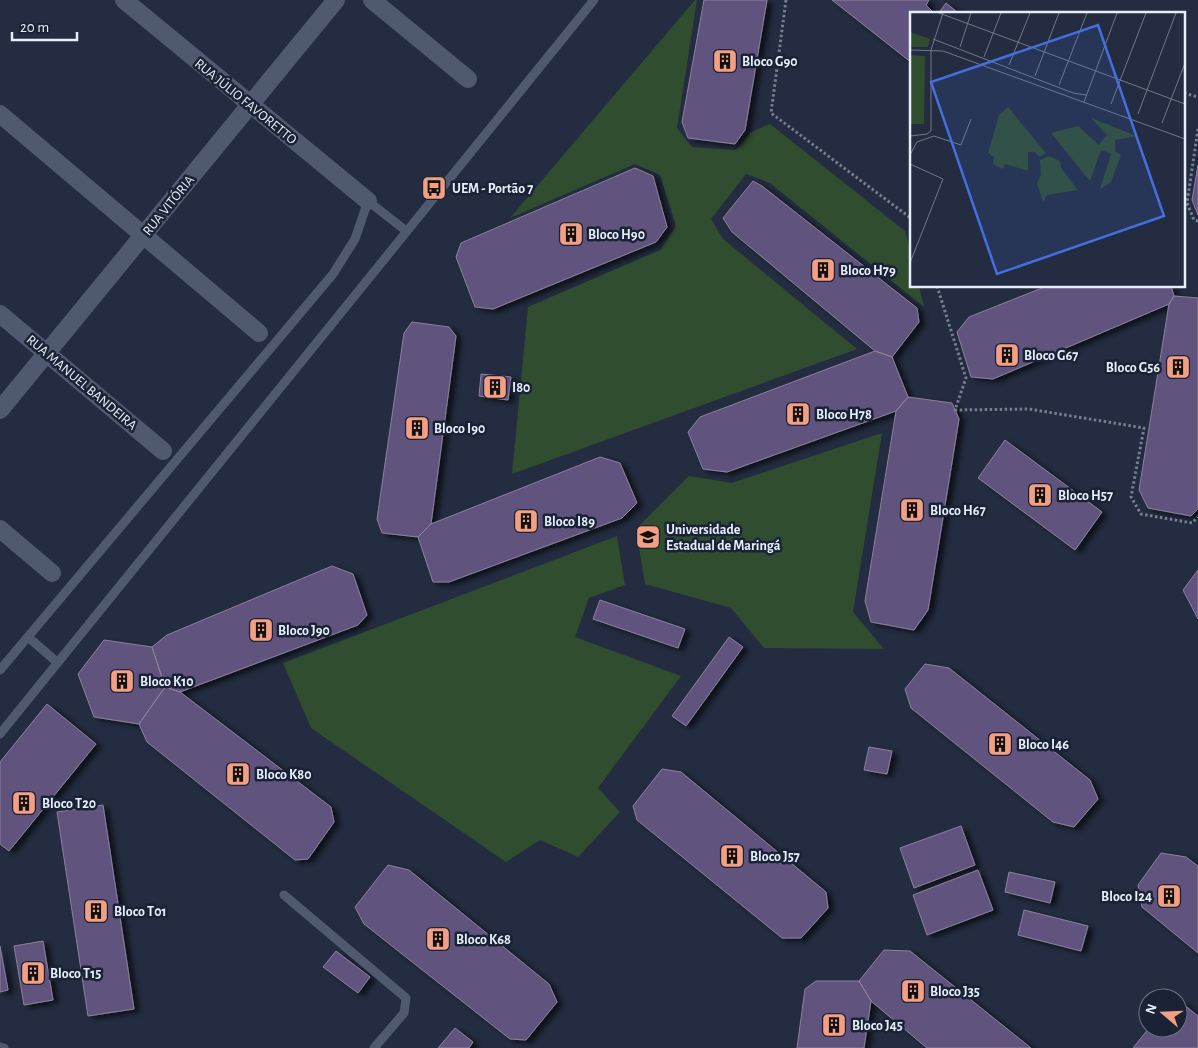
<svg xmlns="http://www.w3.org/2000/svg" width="1198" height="1048" font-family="'Alegreya Sans',sans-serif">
<defs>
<filter id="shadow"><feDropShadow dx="5.5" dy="3" stdDeviation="2.5" flood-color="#0009"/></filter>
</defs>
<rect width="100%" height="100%" fill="#232c40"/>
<path fill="#304d30" d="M 695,0 L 697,0 L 677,128 L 692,147 L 736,150 L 751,132 L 770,124 L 905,231 L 912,257 L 912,286 L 919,286 L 924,307 L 770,183 L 746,174 L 711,219 L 723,239 L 857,349 L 512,474 L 528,307 L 660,250 L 676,226 L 660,175 L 635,164 L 510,218 Z
M 882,433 L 853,612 L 884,649 L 764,648 L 731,608 L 645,584 L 636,529 L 689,476 L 732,483 Z
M 617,536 L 625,585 L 589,598 L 575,637 L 681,676 L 598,788 L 620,812 L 578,857 L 540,840 L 506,862 L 311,728 L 283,663 Z"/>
<path fill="#61537d" stroke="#89829b" filter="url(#shadow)" d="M 704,0 L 767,0 L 745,130 L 735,144 L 688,138 L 682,122 Z
M 832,0 L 929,0 L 926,5 L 935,14 L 912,14 L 912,63 Z
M 946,3 L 957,12 L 957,14 L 938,14 Z
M 1198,165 L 1198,215 L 1192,200 Z
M 635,168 L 653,176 L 667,227 L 656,242 L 493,309 L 475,307 L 456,257 L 461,243 Z
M 753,181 L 762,186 L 917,308 L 919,322 L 892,357 L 875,351 L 732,232 L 723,218 Z
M 1047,286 L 1171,286 L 1174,296 L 1169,304 L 993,379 L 971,377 L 957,332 L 969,317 Z
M 1174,296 L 1198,298 L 1198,509 L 1191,516 L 1148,508 L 1139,490 L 1169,304 Z
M 412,322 L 449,327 L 456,336 L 431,524 L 418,537 L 382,533 L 377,519 L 404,333 Z
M 875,351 L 892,357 L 908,397 L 896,411 L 727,472 L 703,469 L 688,432 L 700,417 Z
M 481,374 L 511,377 L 508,400 L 479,396 Z
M 908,397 L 952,403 L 959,419 L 928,610 L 914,630 L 871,622 L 865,601 L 896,411 Z
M 1005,440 L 1102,512 L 1075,550 L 978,478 Z
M 600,457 L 620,463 L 637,503 L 622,518 L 449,582 L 433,582 L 418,537 L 431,524 Z
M 332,566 L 353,574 L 367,615 L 358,625 L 180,692 L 165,687 L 152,647 L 167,635 Z
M 1198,570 L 1198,619 L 1183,590 Z
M 600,600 L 685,629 L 678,648 L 593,619 Z
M 729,637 L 743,647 L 686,726 L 672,716 Z
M 104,640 L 152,647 L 165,687 L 139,724 L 94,717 L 78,674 Z
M 925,664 L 949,668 L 1090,780 L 1098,799 L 1074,827 L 1053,822 L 911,708 L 905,689 Z
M 165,687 L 180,692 L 331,807 L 334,822 L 308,859 L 295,860 L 147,742 L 139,724 Z
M 47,704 L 96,744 L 9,851 L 0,844 L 0,762 Z
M 869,747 L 892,751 L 887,774 L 864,770 Z
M 662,769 L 681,772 L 826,892 L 828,908 L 801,938 L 782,938 L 637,820 L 633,806 Z
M 103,805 L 134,1009 L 88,1016 L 57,812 Z
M 961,826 L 975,865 L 914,888 L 900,848 Z
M 1161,853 L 1186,857 L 1198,866 L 1198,953 L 1142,907 L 1138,885 Z
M 388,865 L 409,870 L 549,984 L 557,1002 L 526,1040 L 510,1039 L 364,924 L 355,907 Z
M 978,870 L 993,910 L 927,935 L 913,895 Z
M 1009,872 L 1055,882 L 1050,903 L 1005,892 Z
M 1024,910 L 1088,926 L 1081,951 L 1018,935 Z
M 43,941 L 53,1000 L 24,1005 L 14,946 Z
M 0,946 L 8,990 L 0,992 Z
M 884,950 L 910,951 L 1031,1048 L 927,1048 L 871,1001 L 859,981 Z
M 336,951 L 370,977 L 358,993 L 323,967 Z
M 816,981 L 859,981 L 871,1001 L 864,1048 L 797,1048 L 805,989 Z
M 1178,1000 L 1198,1016 L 1198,1048 L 1133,1048 L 1149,1028 L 1178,1028 Z
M 455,1028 L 473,1042 L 469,1048 L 438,1048 Z"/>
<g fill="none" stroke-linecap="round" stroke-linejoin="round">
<path stroke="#767e8f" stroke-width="3" stroke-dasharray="2.5 2.5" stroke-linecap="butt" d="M 786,0 L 771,113 L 912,219
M 1184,93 L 1198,97
M 1198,129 L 1187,203 L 1194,220 L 1198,221
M 937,286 L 966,378 L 955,410 L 1029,409 L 1144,428 L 1131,497 L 1141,514 L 1192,523 L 1198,517"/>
<path stroke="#4f5a70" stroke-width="9" d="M 28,637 L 58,663
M 0,670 L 333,274 L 355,239 L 368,201 L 405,230
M 0,734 L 594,0
M 284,895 L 406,998 L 404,1013 L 374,1048
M 0,1047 L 4,1048"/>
<path stroke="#4f5a70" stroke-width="18" d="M 124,0 L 368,201
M 372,0 L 468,79
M 0,114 L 259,333
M 0,314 L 163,451
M 0,410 L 336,0
M 0,529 L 52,573"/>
</g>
<defs>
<symbol id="building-square" viewBox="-11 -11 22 22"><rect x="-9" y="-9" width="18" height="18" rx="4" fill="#f39f83" stroke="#1a2235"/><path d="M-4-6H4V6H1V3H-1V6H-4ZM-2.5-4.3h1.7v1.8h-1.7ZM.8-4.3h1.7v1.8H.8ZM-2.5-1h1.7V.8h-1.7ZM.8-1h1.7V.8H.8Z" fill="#111"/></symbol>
<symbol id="bus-square" viewBox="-11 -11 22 22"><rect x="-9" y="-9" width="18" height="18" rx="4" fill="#f39f83" stroke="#1a2235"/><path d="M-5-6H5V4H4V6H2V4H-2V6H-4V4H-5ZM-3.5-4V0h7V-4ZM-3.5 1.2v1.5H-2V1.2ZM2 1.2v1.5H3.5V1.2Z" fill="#111"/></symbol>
<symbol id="university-square" viewBox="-11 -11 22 22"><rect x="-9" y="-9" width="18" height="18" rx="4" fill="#f39f83" stroke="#1a2235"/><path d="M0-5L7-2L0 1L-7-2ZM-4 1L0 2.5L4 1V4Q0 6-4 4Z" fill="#111"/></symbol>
</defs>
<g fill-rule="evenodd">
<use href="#building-square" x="711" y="47" width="28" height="28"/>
<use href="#bus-square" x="420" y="174" width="28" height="28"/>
<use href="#building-square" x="557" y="220" width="28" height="28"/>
<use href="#building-square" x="809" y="256" width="28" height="28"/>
<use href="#building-square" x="993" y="341" width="28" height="28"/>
<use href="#building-square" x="1164" y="353" width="28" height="28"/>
<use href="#building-square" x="481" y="373" width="28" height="28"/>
<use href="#building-square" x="784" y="400" width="28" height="28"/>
<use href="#building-square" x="403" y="414" width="28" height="28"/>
<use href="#building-square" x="1026" y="481" width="28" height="28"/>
<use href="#building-square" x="898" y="496" width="28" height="28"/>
<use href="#building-square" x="512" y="507" width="28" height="28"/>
<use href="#university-square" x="634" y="523" width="28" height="28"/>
<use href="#building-square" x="247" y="616" width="28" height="28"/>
<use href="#building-square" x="108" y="667" width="28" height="28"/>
<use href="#building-square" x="986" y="730" width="28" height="28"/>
<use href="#building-square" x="224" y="760" width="28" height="28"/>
<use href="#building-square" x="10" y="789" width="28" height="28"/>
<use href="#building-square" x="718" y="842" width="28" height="28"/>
<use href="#building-square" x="1155" y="882" width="28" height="28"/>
<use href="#building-square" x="82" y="897" width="28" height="28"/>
<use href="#building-square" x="424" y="925" width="28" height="28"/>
<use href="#building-square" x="19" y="959" width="28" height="28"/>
<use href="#building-square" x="899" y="977" width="28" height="28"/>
<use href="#building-square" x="820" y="1011" width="28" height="28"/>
</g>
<g text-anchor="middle" stroke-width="5" stroke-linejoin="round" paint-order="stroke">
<g font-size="14" font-weight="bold" fill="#e7eefb" stroke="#1a2235" text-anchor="start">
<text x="742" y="66">Bloco G90</text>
<text x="452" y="193">UEM - Portão 7</text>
<text x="588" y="239">Bloco H90</text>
<text x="840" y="275">Bloco H79</text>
<text x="1024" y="360">Bloco G67</text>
<text x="1160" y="372" text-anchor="end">Bloco G56</text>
<text x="512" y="392">I80</text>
<text x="816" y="419">Bloco H78</text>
<text x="434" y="433">Bloco I90</text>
<text x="1058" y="500">Bloco H57</text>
<text x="930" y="515">Bloco H67</text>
<text x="544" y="526">Bloco I89</text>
<text x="666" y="534">Universidade<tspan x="666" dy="16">Estadual de Maringá</tspan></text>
<text x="278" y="635">Bloco J90</text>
<text x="140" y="686">Bloco K10</text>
<text x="1018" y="749">Bloco I46</text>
<text x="256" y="779">Bloco K80</text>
<text x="42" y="808">Bloco T20</text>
<text x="750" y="861">Bloco J57</text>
<text x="1152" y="901" text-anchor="end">Bloco I24</text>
<text x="114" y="916">Bloco T01</text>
<text x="456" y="944">Bloco K68</text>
<text x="50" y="978">Bloco T15</text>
<text x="930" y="996">Bloco J35</text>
<text x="852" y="1030">Bloco J45</text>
</g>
<g font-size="14" fill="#e7eefb" stroke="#1a2235">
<text transform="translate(246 101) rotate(39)" y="5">RUA JÚLIO FAVORETTO</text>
<text transform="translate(168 205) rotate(-51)" y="5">RUA VITÓRIA</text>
<text transform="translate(82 382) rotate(40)" y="5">RUA MANUEL BANDEIRA</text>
</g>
</g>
<g transform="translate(910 12)">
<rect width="275" height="275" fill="#232c40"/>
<path d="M 0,20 L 20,27 L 18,35 L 0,35 ZM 0,43 L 15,44 L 14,112 L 0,112 ZM 98,95 L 136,141 L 129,145 L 125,140 L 118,140 L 118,159 L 95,152 L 93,157 L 83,152 L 84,145 L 78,141 L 89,103 ZM 181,106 L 227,124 L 205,128 L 205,139 L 211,143 L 201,170 L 190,177 L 201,142 L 192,138 L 190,141 L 180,169 L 141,121 L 168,114 L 189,133 L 197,123 ZM 139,144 L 150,149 L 151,156 L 168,178 L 137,183 L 133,190 L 127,171 L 131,163 L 130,148 Z" fill="#304d30"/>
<path fill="none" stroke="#717a8b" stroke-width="1" d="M 29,1 L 275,92M 23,27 L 163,81 L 176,83M 50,35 L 61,1M 0,38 L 33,39 L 275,127M 74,45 L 91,1M 99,53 L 120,1M 125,64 L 149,1M 149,73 L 177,1M 174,90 L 207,1M 201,92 L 236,1M 228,102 L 266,1M 252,111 L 275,51M 0,124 L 17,122 L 21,119 L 21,38 L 33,1M 0,143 L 7,130 L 24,124 L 51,133 L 61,107M 0,152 L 33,167 L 0,251"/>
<path fill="#456edf" fill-opacity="0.15" stroke="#456edf" stroke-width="2.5" d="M 188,13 L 254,204 L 87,262 L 21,70 Z"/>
<rect width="275" height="275" fill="none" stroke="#e7eefb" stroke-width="2.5"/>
</g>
<g transform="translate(1163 1013) rotate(289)"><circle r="24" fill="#1a2235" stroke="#6c7484"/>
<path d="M0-4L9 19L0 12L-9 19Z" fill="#f39f83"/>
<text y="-8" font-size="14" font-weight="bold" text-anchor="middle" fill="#e7eefb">N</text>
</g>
<path d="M12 32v8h65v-8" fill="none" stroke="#e7eefb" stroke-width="2.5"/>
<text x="20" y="32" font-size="15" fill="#e7eefb" stroke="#1a2235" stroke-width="4" paint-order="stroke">20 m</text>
</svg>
